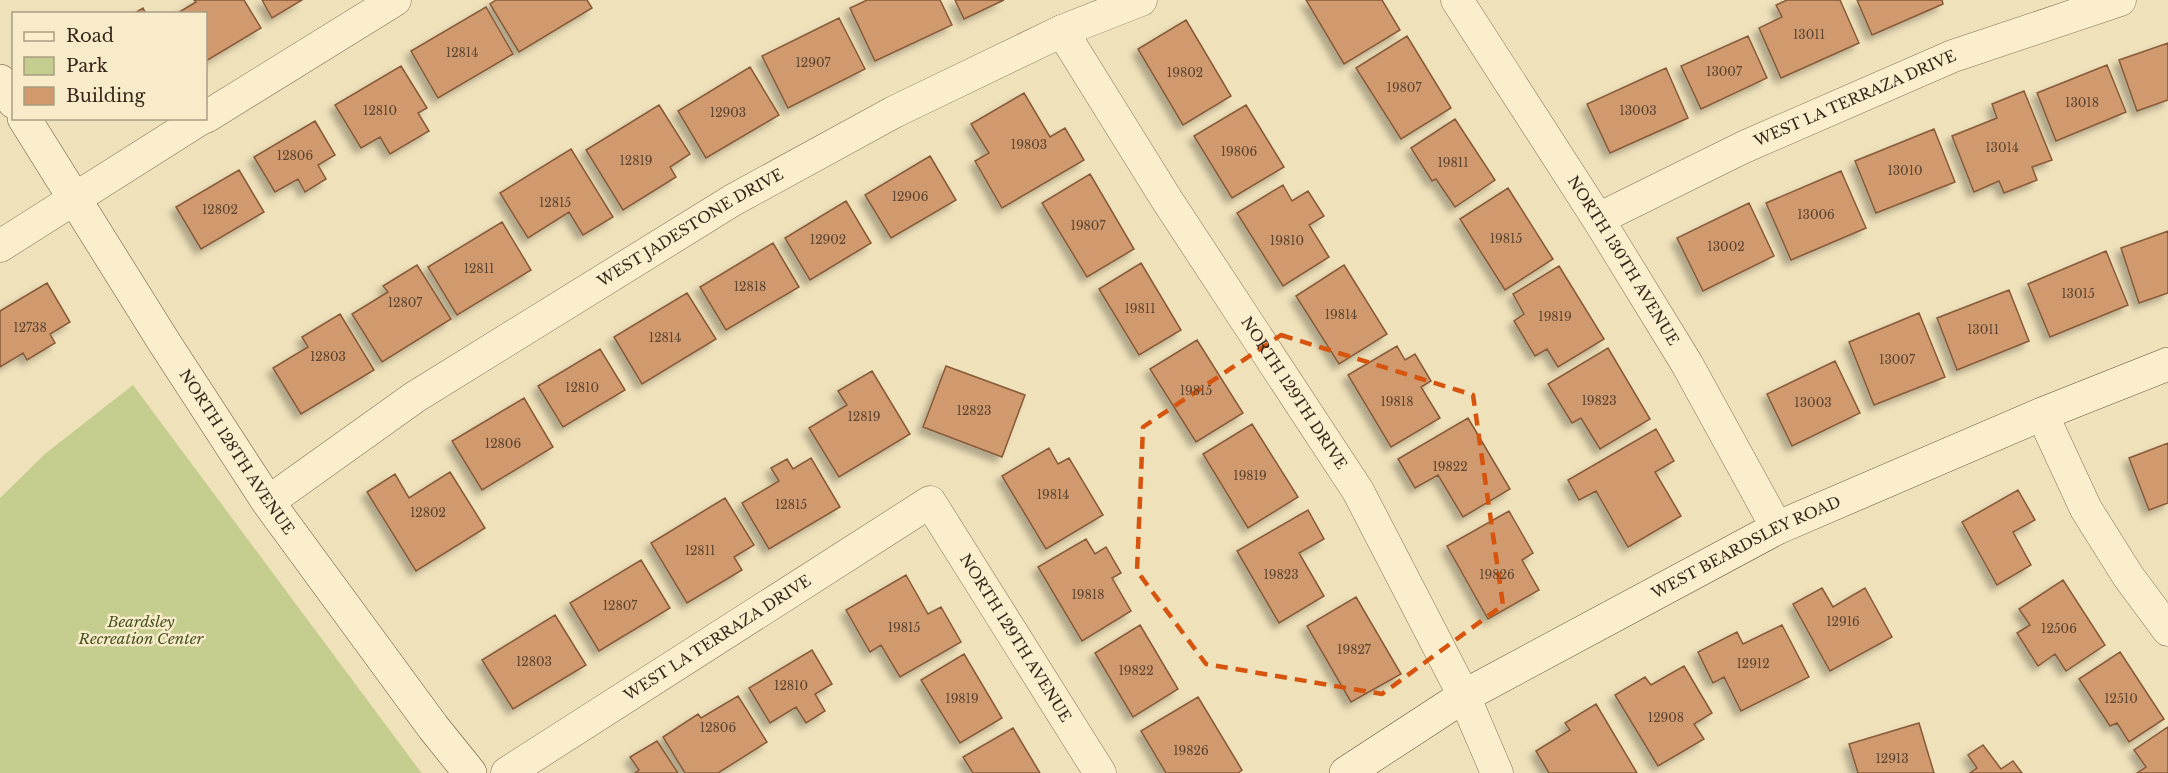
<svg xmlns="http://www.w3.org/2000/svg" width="2168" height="773" font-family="'Libre Baskerville',serif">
<defs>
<filter id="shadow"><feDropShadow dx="-5.5" dy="5.5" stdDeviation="3" flood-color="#0004"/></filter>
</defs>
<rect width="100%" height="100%" fill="#efe1ba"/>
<path fill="#c4cd8e" d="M 133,385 L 420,771 L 422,773 L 0,773 L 0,498 L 46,453 Z"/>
<path fill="#d0996e" stroke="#875a39" stroke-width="1.5" filter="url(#shadow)" d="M 194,0 L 244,0 L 261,28 L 206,61 L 206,14 L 176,14 L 196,2 Z
M 262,0 L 302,0 L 272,18 Z
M 496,0 L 587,0 L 592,8 L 519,52 L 490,4 Z
M 867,0 L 940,0 L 952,25 L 875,61 L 850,8 Z
M 955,0 L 1004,0 L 964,19 Z
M 1306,0 L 1382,0 L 1400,30 L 1344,64 Z
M 1787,0 L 1840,0 L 1859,43 L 1781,78 L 1759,28 L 1782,17 L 1776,5 Z
M 1857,0 L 1942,0 L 1943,4 L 1872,35 Z
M 486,7 L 513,54 L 438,98 L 411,51 Z
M 143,8 L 146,14 L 133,14 Z
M 839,18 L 865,69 L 788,108 L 762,56 Z
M 1186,20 L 1231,96 L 1183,125 L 1138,49 Z
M 1407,36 L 1451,108 L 1401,139 L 1356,68 Z
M 1748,36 L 1767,78 L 1701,109 L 1681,66 Z
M 2168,43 L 2168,100 L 2137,111 L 2119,60 Z
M 2107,65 L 2126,112 L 2056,141 L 2037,93 Z
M 401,66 L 427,108 L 418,113 L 429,131 L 390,154 L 380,137 L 361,148 L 335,105 Z
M 750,67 L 779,115 L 706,158 L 678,111 Z
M 1666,68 L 1688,118 L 1610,153 L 1587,104 Z
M 2024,91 L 2052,160 L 2032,167 L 2037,180 L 2004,193 L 1999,181 L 1974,192 L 1952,136 L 1997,118 L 1992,104 Z
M 1024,93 L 1050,137 L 1065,128 L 1084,160 L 1002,208 L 975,161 L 989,153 L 971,124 Z
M 659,105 L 690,154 L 670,167 L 676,177 L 623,210 L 586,150 Z
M 1246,105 L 1284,167 L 1232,198 L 1194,136 Z
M 1455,119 L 1495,180 L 1455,207 L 1436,179 L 1432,181 L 1411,148 Z
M 315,121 L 335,155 L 318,165 L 326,179 L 305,192 L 298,179 L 275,192 L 254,157 Z
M 1934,129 L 1955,182 L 1876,213 L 1855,161 Z
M 571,149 L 613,217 L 583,235 L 569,212 L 528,238 L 500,193 Z
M 930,156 L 956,200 L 891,238 L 865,195 Z
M 239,170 L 264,212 L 201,249 L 176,207 Z
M 1841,171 L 1866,228 L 1791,260 L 1766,203 Z
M 1090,174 L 1134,249 L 1087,277 L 1042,203 Z
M 1283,185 L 1292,201 L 1308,191 L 1324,216 L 1309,225 L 1329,257 L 1283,286 L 1237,213 Z
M 1508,188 L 1553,259 L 1505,290 L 1460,219 Z
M 846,201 L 871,243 L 810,280 L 785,238 Z
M 1749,203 L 1774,256 L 1703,291 L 1677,238 Z
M 502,222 L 531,270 L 457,315 L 428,267 Z
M 2168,231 L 2168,293 L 2139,303 L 2121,248 Z
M 773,243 L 799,287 L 726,330 L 700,287 Z
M 2106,251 L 2128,305 L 2050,337 L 2028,284 Z
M 1141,263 L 1181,330 L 1139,355 L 1099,289 Z
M 417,265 L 451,319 L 382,362 L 352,314 L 388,292 L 383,286 Z
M 1344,265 L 1387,334 L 1339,364 L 1296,296 Z
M 1559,266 L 1604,339 L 1558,367 L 1547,349 L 1535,356 L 1514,321 L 1524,314 L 1513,294 Z
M 47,283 L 70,322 L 50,334 L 55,343 L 27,360 L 23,353 L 0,367 L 0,311 Z
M 2009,290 L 2029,341 L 1957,370 L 1937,318 Z
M 687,293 L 716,339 L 642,384 L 614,337 Z
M 1919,313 L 1945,377 L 1874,405 L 1849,342 Z
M 340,314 L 374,370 L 301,414 L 273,368 L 308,347 L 302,337 Z
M 1197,340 L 1243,413 L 1196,442 L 1150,369 Z
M 1397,346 L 1405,360 L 1415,354 L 1431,381 L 1421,387 L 1440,418 L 1391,447 L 1348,375 Z
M 1608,348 L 1650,419 L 1600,449 L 1581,418 L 1572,423 L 1548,384 Z
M 600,349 L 625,390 L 563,427 L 538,386 Z
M 1835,361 L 1860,413 L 1792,446 L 1767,394 Z
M 946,366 L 1025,395 L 1002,457 L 923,427 Z
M 872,371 L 910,434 L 839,477 L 809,428 L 847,405 L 838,391 Z
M 524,398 L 553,447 L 482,490 L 452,441 Z
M 1468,418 L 1510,489 L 1463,517 L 1438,475 L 1415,488 L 1398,459 Z
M 1252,424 L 1298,497 L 1248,528 L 1203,454 Z
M 1656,429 L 1674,461 L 1655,472 L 1681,516 L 1628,547 L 1596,491 L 1579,500 L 1568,480 Z
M 2168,443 L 2168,503 L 2149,510 L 2129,458 Z
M 1049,448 L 1058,464 L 1069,458 L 1103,515 L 1046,549 L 1002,476 Z
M 811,458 L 840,507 L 769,549 L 742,503 L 779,481 L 771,468 L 787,459 L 793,469 Z
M 450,472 L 485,528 L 416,571 L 367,492 L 395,474 L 409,498 Z
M 2018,490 L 2035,520 L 2013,532 L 2031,565 L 1997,585 L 1962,522 Z
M 725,498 L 754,545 L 734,557 L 742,570 L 687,603 L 651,543 Z
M 1308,510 L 1324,539 L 1299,553 L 1324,596 L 1279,623 L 1237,551 Z
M 1509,511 L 1533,553 L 1522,560 L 1539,590 L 1488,619 L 1447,546 Z
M 1086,539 L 1095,554 L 1106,547 L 1121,573 L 1112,578 L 1131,611 L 1082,641 L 1038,567 Z
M 641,560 L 670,608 L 599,651 L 570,603 Z
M 906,575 L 928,614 L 941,607 L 961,642 L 900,677 L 881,645 L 870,652 L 846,610 Z
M 2063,580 L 2105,645 L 2066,671 L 2055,654 L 2038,666 L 2017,633 L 2030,625 L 2019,609 Z
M 1822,588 L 1833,607 L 1865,588 L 1892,637 L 1830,671 L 1793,604 Z
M 1356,597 L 1401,674 L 1351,702 L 1307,626 Z
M 555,615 L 586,665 L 513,709 L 482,660 Z
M 1140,625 L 1178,689 L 1133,717 L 1095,653 Z
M 1782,625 L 1809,677 L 1741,711 L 1724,677 L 1713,683 L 1698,652 L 1737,632 L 1743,644 Z
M 812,650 L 832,684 L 815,694 L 825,711 L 806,723 L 796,707 L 770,723 L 749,688 Z
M 2120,652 L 2164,719 L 2129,742 L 2117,723 L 2110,726 L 2079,679 Z
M 964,654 L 1002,718 L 960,743 L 921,680 Z
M 1684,666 L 1712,713 L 1694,724 L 1704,739 L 1658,766 L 1615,695 L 1645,677 L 1651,685 Z
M 738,696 L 767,742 L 718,773 L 685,773 L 663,737 L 698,714 L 701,718 Z
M 1198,697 L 1242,770 L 1238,773 L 1166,773 L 1141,731 Z
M 1596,704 L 1637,773 L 1549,773 L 1536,751 L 1570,730 L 1565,723 Z
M 1919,723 L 1934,773 L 1858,773 L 1849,744 Z
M 2168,727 L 2168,773 L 2137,773 L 2146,767 L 2134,750 Z
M 1013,728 L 1040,773 L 973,773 L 963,757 Z
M 657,741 L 678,773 L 635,773 L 639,770 L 630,757 Z
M 1983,745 L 2001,769 L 2013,761 L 2022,773 L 1970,773 L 1977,768 L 1968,755 Z"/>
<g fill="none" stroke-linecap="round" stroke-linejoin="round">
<defs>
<g id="street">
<path id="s1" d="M 1457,0 L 1598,219 L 1687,364 L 1777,528"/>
<path id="s2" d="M 1062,31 L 1167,200 L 1358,491 L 1464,696 L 1497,773"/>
<path d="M 206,117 L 395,0"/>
<path id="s3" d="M 1598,219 L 1744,147 L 1953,56 L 2120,0"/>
<path d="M 0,246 L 202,118"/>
<path d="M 2042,414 L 2086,509 L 2128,576 L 2168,630"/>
<path id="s4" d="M 268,502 L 415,397 L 733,200 L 894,112 L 1062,31 L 1141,0"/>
<path id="s5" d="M 507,773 L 930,502 L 1100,773"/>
</g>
<g id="secondary">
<path d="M 0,81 L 14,102"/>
<path id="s6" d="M 24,118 L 164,342 L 268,502 L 433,727 L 470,773"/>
<path id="s7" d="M 1346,773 L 1464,696 L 1777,528 L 2042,414 L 2168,364"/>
</g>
</defs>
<use href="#street" stroke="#877054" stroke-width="33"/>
<use href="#secondary" stroke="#685137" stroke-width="34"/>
<use href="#street" stroke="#faeecd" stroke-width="32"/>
<use href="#secondary" stroke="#faeecd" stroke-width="33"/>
</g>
<path fill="none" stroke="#d6540d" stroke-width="4.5" stroke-dasharray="12 8" stroke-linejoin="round" d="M 1281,335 L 1473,395 L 1503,605 L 1382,694 L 1206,664 L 1137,571 L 1143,427 Z"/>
<g text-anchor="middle" stroke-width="5" stroke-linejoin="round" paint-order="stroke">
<g font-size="12" fill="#5c442f">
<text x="1809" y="39">13011</text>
<text x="462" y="57">12814</text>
<text x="813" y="67">12907</text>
<text x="1724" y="76">13007</text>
<text x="1185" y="77">19802</text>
<text x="1404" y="92">19807</text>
<text x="2082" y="107">13018</text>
<text x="380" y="115">12810</text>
<text x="1638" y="115">13003</text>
<text x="728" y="117">12903</text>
<text x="1029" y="149">19803</text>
<text x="2002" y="152">13014</text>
<text x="1239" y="156">19806</text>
<text x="295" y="160">12806</text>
<text x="636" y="165">12819</text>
<text x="1453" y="167">19811</text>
<text x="1905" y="175">13010</text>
<text x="910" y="201">12906</text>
<text x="555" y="207">12815</text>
<text x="220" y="214">12802</text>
<text x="1816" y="219">13006</text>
<text x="1088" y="230">19807</text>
<text x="1506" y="243">19815</text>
<text x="828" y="244">12902</text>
<text x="1287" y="245">19810</text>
<text x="1726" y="251">13002</text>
<text x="479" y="273">12811</text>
<text x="750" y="291">12818</text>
<text x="2078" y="298">13015</text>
<text x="405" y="307">12807</text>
<text x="1140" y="313">19811</text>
<text x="1341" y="319">19814</text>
<text x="1555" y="321">19819</text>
<text x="30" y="332">12738</text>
<text x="1983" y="334">13011</text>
<text x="665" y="342">12814</text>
<text x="328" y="361">12803</text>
<text x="1897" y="364">13007</text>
<text x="582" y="392">12810</text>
<text x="1196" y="395">19815</text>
<text x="1599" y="405">19823</text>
<text x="1397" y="406">19818</text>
<text x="1813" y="407">13003</text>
<text x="974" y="415">12823</text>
<text x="864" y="421">12819</text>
<text x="503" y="448">12806</text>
<text x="1450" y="471">19822</text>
<text x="1250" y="480">19819</text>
<text x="1053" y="499">19814</text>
<text x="791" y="509">12815</text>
<text x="428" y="517">12802</text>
<text x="700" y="555">12811</text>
<text x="1281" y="579">19823</text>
<text x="1497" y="579">19826</text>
<text x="1088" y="599">19818</text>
<text x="620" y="610">12807</text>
<text x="1843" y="626">12916</text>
<text x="904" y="632">19815</text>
<text x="2059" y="633">12506</text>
<text x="1354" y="654">19827</text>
<text x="534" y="666">12803</text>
<text x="1753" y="668">12912</text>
<text x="1136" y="675">19822</text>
<text x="791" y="690">12810</text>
<text x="962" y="703">19819</text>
<text x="2121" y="703">12510</text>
<text x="1666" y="722">12908</text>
<text x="718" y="732">12806</text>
<text x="1191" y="755">19826</text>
<text x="1892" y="763">12913</text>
</g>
<g font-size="15" fill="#35271a" stroke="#f7ebca">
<text dy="5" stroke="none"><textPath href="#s3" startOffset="284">WEST LA TERRAZA DRIVE</textPath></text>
<text dy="5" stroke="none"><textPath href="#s4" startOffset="504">WEST JADESTONE DRIVE</textPath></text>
<text dy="5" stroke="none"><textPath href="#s1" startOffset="309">NORTH 130TH AVENUE</textPath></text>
<text dy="5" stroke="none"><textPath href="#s2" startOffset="430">NORTH 129TH DRIVE</textPath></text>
<text dy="5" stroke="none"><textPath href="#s6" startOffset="396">NORTH 128TH AVENUE</textPath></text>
<text dy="5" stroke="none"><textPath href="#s7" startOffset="460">WEST BEARDSLEY ROAD</textPath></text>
<text dy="5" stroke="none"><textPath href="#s5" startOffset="250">WEST LA TERRAZA DRIVE</textPath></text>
<text dy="5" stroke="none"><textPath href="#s5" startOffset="663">NORTH 129TH AVENUE</textPath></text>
</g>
<g font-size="15" font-style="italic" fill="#44521f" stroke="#f7ebca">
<text x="141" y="627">Beardsley<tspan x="141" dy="17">Recreation Center</tspan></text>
</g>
</g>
<rect x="12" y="12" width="195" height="108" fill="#f7ebca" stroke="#a99d84" stroke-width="1.5"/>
<rect x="24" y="32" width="30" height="9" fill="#faeecd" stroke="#a99d84" stroke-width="1.5"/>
<text x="66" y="42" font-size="18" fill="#35271a">Road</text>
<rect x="24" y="57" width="30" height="18" fill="#c4cd8e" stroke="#a99d84" stroke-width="1.5"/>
<text x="66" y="72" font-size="18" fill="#35271a">Park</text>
<rect x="24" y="87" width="30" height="18" fill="#d0996e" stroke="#a99d84" stroke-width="1.5"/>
<text x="66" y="102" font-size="18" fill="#35271a">Building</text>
</svg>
